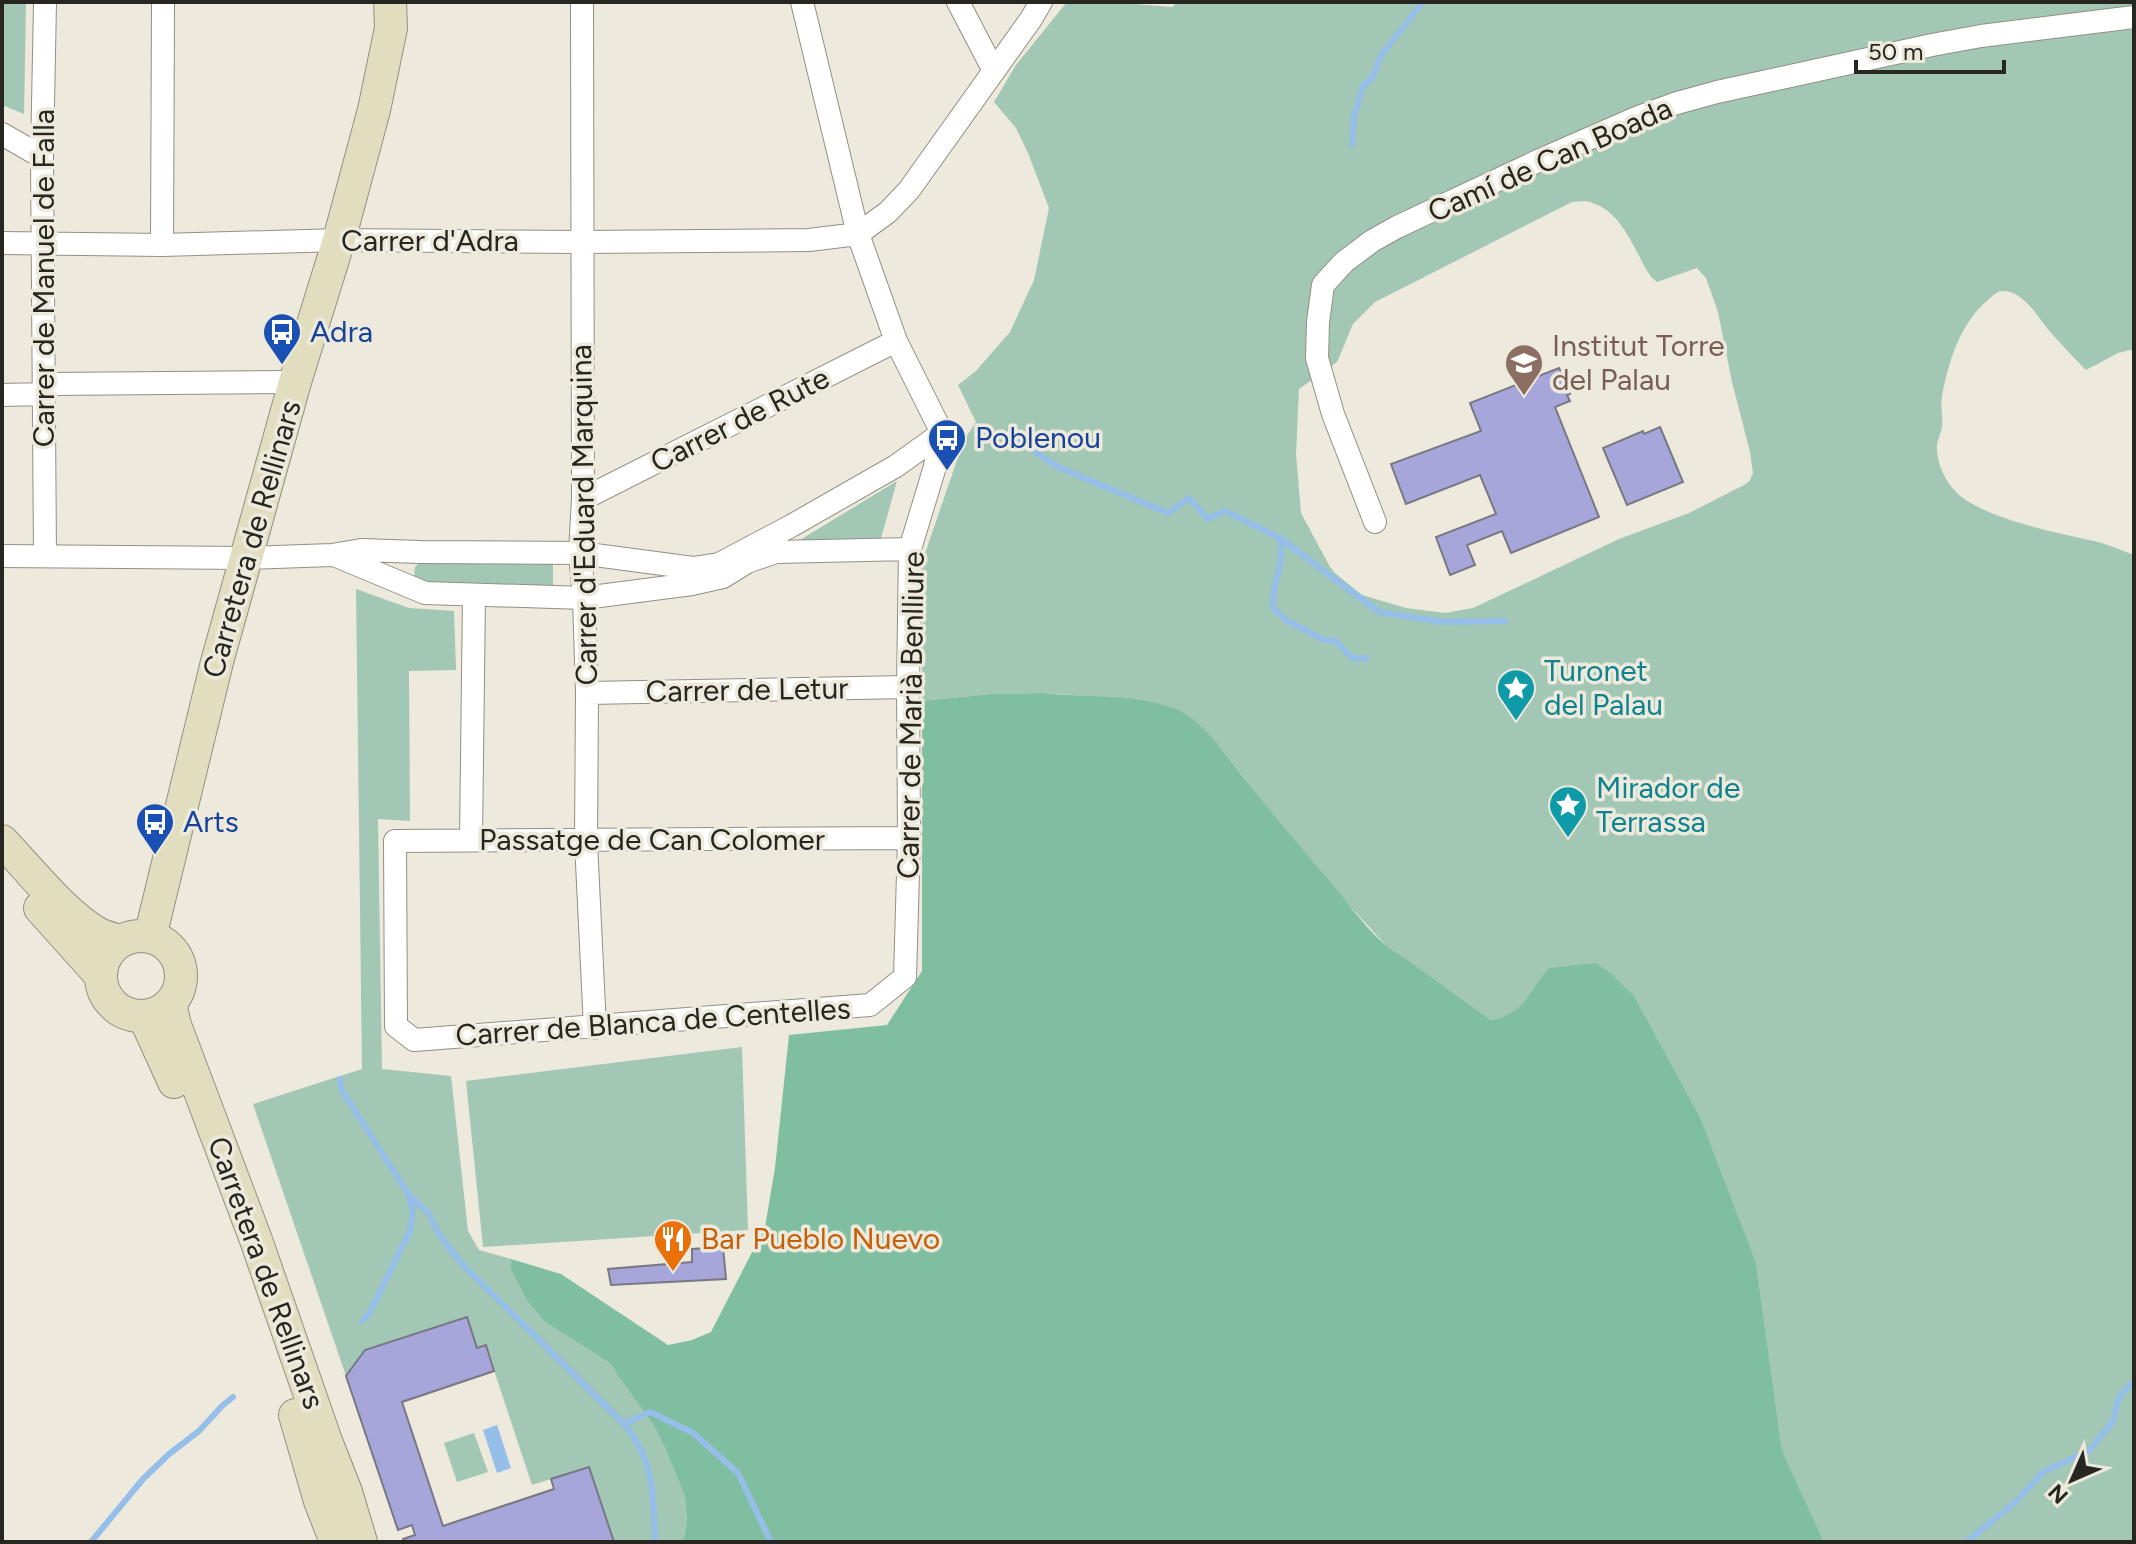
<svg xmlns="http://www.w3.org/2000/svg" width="2136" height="1544" font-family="Figtree,sans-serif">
<rect width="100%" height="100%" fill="#ede9dc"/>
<path fill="#a2c7b5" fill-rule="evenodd" d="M 2,2 L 26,2 L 24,114 L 2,105 Z
M 1067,2 L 1110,2 L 1172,7 L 1177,2 L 2134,2 L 2134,349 L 2118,353 L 2086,370 C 2075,359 2064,347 2053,335 C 2040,321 2029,298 2010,292 C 2001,289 1995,293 1989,299 C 1960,323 1949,360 1942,396 C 1940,406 1943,416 1942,426 C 1941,435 1936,441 1937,450 C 1938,466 1945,481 1957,493 C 1983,518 2057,533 2094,541 C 2107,544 2121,550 2134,555 L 2134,1542 L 1824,1542 L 1782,1450 L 1756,1262 L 1701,1119 L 1634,997 L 1527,1001 C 1516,1012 1506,1017 1491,1020 L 1405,958 L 1392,952 L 1347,903 L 1282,827 L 1220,747 L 1129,699 L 1043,693 L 990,694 L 922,701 L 922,562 L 964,440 L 976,422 L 958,385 L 976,371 L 1010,332 L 1034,280 L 1049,208 L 1028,153 L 1016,128 L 994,102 L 1016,65 ZM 1585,201 C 1623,208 1633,250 1651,277 L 1657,282 L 1697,268 L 1706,278 L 1718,312 L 1732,382 L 1750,452 L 1753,473 L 1750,480 L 1746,484 L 1689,513 L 1619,539 L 1473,608 L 1445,613 L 1406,608 L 1362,595 L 1335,573 L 1330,567 L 1301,513 L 1296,454 L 1299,389 L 1337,362 L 1353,324 L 1375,302 L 1572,202 Z
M 897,481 L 880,542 L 795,543 Z
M 553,558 L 553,589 L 429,588 L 414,578 L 415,567 L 421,561 Z
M 356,589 L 409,608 L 454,611 L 456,670 L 409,671 L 410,821 L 378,819 L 382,1069 L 451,1076 L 468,1231 L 479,1250 L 511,1259 L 510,1268 L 527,1301 L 545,1322 L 611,1364 L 618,1376 L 652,1423 L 665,1448 L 685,1497 L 687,1522 L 683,1542 L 614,1542 L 589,1467 L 532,1485 L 486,1346 L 477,1348 L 467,1317 L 346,1376 L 253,1104 L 362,1069 Z
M 742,1047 L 748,1230 L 483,1247 L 466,1081 Z
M 474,1433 L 488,1472 L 457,1482 L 444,1443 Z"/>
<path fill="#80bea2" d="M 1043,693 C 1086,698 1134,693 1176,709 C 1203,721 1222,750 1240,773 C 1271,813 1304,851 1337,890 C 1357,914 1376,943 1405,958 L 1491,1020 C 1526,1013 1528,992 1549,968 L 1596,963 L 1610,973 L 1634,996 L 1701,1119 L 1756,1262 L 1782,1450 L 1824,1542 L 683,1542 L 687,1522 L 685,1497 L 665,1448 L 652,1423 L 618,1376 L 611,1364 L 545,1322 L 527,1301 L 510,1268 L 511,1259 L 561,1274 L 668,1345 L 692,1340 L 711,1332 L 765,1227 L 775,1168 L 789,1035 L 887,1025 L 922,971 L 922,701 L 990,694 Z"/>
<path fill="#95bee9" d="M 497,1425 L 511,1468 L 497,1473 L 483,1430 Z"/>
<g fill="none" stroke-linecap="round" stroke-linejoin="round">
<path stroke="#95bee9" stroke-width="6" d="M 1352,144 L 1354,117 L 1363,86 L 1372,78 L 1382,54 L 1423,2
M 1010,435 L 1058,467 L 1168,513 L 1189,498 L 1208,519 L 1225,511 L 1280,538 L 1379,612 L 1442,622 L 1505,621
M 1280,539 C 1283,557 1280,563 1276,580 C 1273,588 1274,598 1272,607 L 1286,620 L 1324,640 L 1336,641 L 1352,658 L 1366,658
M 340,1079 L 341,1089 L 409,1195 L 429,1214 L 439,1234 L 461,1263 L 624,1424 C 655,1461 653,1497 655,1542
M 362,1321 L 369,1314 L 410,1231 L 413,1213 L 409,1197
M 624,1424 L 650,1412 L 693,1433 L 738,1473 L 771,1542
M 91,1542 L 143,1479 L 169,1454 L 199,1431 L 222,1406 L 233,1397
M 1966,1542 L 2017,1501 L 2043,1472 L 2089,1451 L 2113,1421 L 2119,1397 L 2134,1381"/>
</g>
<path fill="#a7a6db" stroke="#787883" stroke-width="2" d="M 1559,368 L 1570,394 L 1567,395 L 1570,401 L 1555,407 L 1599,517 L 1511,553 L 1502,531 L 1467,545 L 1475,565 L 1450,575 L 1436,537 L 1496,514 L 1480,475 L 1406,504 L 1391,464 L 1481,431 L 1470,403 Z
M 1660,427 L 1683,482 L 1627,505 L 1603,448 L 1643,431 L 1644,434 Z
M 723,1247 L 726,1279 L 611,1285 L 608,1269 L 692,1262 L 692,1249 Z
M 467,1317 L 477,1348 L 486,1345 L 494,1371 L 402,1402 L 443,1526 L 554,1489 L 551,1479 L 589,1467 L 614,1542 L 403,1542 L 403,1539 L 415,1535 L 412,1525 L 398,1530 L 346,1376 L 365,1350 Z"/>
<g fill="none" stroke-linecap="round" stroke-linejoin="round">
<defs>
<path id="street" d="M 45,2 L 42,157 L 45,555
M 582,2 L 583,499 L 580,553 L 584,598 L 587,693 L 586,842 L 595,1028
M 802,2 L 858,234 L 896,341 L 942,433 L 934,470 L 910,549 L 908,687 L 909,838 L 905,977 L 870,1005 L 414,1040 L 396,1026 L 395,841 L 909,838
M 958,2 L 994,71
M 2,134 L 42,157
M 2,243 L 162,245 L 339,240 L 582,242 L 809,240 L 858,234 L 888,212 L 909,190 L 1031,19 L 1041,2
M 162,245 L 163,2
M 2,395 L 44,394 L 51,384 L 295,382
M 583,499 L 896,341
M 1375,522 L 1333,414 L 1317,358 L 1318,322 L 1323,285 L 1344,262 L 1372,241 L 1397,227 L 1540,160 L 1636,118 L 1677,103 L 1717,92 L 1932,45 L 1981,36 L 2134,17
M 334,555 L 425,593 L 584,598 L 692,584 L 723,577 L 747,562 L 776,552 L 910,549
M 2,556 L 246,558 L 332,555 L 361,550 L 420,552 L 580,553 L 693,568 L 719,564 L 791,526 L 896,466 L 942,433
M 587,693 L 908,687
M 471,840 L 474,595"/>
<path id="secondary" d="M 2,841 C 30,870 63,913 97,933 C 104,937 113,939 121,941
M 40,908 L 101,976
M101 976a40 40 0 1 1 80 0a40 40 0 1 1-80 0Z
M 150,937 L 217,662 L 295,382 L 339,240 L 374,110 L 391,28 L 390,2
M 170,1004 L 175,1025 L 256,1240 L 326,1441 L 346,1492 L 361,1542
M 144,1016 L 174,1082
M 295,1415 L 320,1501 L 336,1542"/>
</defs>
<use href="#street" stroke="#938f83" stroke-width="24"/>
<use href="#secondary" stroke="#938f83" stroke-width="34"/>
<use href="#street" stroke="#fff" stroke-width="22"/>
<use href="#secondary" stroke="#e1debf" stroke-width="32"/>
</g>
<defs>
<symbol id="bus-pin" viewBox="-11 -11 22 30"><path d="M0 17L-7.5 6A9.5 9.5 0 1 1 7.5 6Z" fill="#1a4fb4" stroke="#ede9dc"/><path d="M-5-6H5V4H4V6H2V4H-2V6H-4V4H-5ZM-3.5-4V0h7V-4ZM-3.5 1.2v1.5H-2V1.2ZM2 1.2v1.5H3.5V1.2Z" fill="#fff"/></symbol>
<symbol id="school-pin" viewBox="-11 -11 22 30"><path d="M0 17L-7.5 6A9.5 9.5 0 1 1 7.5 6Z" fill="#8d6e63" stroke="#ede9dc"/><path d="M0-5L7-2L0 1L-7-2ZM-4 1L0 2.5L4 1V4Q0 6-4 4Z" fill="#fff"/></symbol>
<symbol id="sight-pin" viewBox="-11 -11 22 30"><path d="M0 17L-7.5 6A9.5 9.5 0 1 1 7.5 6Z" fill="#0f9aa8" stroke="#ede9dc"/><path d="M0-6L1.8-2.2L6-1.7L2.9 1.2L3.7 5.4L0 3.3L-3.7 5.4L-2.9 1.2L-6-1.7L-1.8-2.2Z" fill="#fff"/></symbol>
<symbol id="restaurant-pin" viewBox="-11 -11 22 30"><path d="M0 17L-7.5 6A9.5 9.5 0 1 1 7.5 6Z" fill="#e8710a" stroke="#ede9dc"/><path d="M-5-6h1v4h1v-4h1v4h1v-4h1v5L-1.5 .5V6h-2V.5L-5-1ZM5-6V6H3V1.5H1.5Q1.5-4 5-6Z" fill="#fff"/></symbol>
</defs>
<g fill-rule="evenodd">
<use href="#bus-pin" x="260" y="310" width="44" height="60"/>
<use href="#school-pin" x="1502" y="341" width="44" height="60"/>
<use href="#bus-pin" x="925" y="416" width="44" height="60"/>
<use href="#sight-pin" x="1494" y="666" width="44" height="60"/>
<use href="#sight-pin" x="1546" y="783" width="44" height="60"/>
<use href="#bus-pin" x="133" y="800" width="44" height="60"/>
<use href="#restaurant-pin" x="651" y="1217" width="44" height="60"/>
</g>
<g text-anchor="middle" stroke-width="7" stroke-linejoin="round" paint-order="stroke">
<g font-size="30" fill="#272621" stroke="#ede9dc">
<text transform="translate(1550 160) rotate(-24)" y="10">Camí de Can Boada</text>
<text x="430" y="251">Carrer d'Adra</text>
<text transform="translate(44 278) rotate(-90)" y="10">Carrer de Manuel de Falla</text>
<text transform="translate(740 420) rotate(-27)" y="10">Carrer de Rute</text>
<text transform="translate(584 515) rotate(-91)" y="10">Carrer d'Eduard Marquina</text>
<text transform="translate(252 539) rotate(-74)" y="10">Carretera de Rellinars</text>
<text transform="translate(747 690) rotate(-1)" y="10">Carrer de Letur</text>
<text transform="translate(911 715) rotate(-89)" y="10">Carrer de Marià Benlliure</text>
<text x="652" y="850">Passatge de Can Colomer</text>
<text transform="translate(653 1022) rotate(-4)" y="10">Carrer de Blanca de Centelles</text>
<text transform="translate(266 1273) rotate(70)" y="10">Carretera de Rellinars</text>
</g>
<g font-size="30" fill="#164399" stroke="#ede9dc" text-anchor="start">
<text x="310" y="342">Adra</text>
<text x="975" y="448">Poblenou</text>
<text x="183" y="832">Arts</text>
</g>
<g font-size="30" fill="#785e54" stroke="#ede9dc" text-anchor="start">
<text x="1552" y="356">Institut Torre<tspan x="1552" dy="34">del Palau</tspan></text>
</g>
<g font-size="30" fill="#0d838f" stroke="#ede9dc" text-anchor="start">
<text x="1544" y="681">Turonet<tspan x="1544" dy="34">del Palau</tspan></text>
<text x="1596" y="798">Mirador de<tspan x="1596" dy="34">Terrassa</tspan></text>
</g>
<g font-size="30" fill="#c56008" stroke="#ede9dc" text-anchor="start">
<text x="701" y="1249">Bar Pueblo Nuevo</text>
</g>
</g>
<rect width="2136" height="1544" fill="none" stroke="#272621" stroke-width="8"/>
<g transform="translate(2072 1480) rotate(225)" stroke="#ede9dc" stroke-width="6" paint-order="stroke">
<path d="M0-6L14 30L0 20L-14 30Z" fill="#272621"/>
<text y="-12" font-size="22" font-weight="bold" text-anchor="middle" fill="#272621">N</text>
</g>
<path d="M1856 60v12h148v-12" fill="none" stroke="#272621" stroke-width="4"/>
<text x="1868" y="60" font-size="24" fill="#272621" stroke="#ede9dc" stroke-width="6" paint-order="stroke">50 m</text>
</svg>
